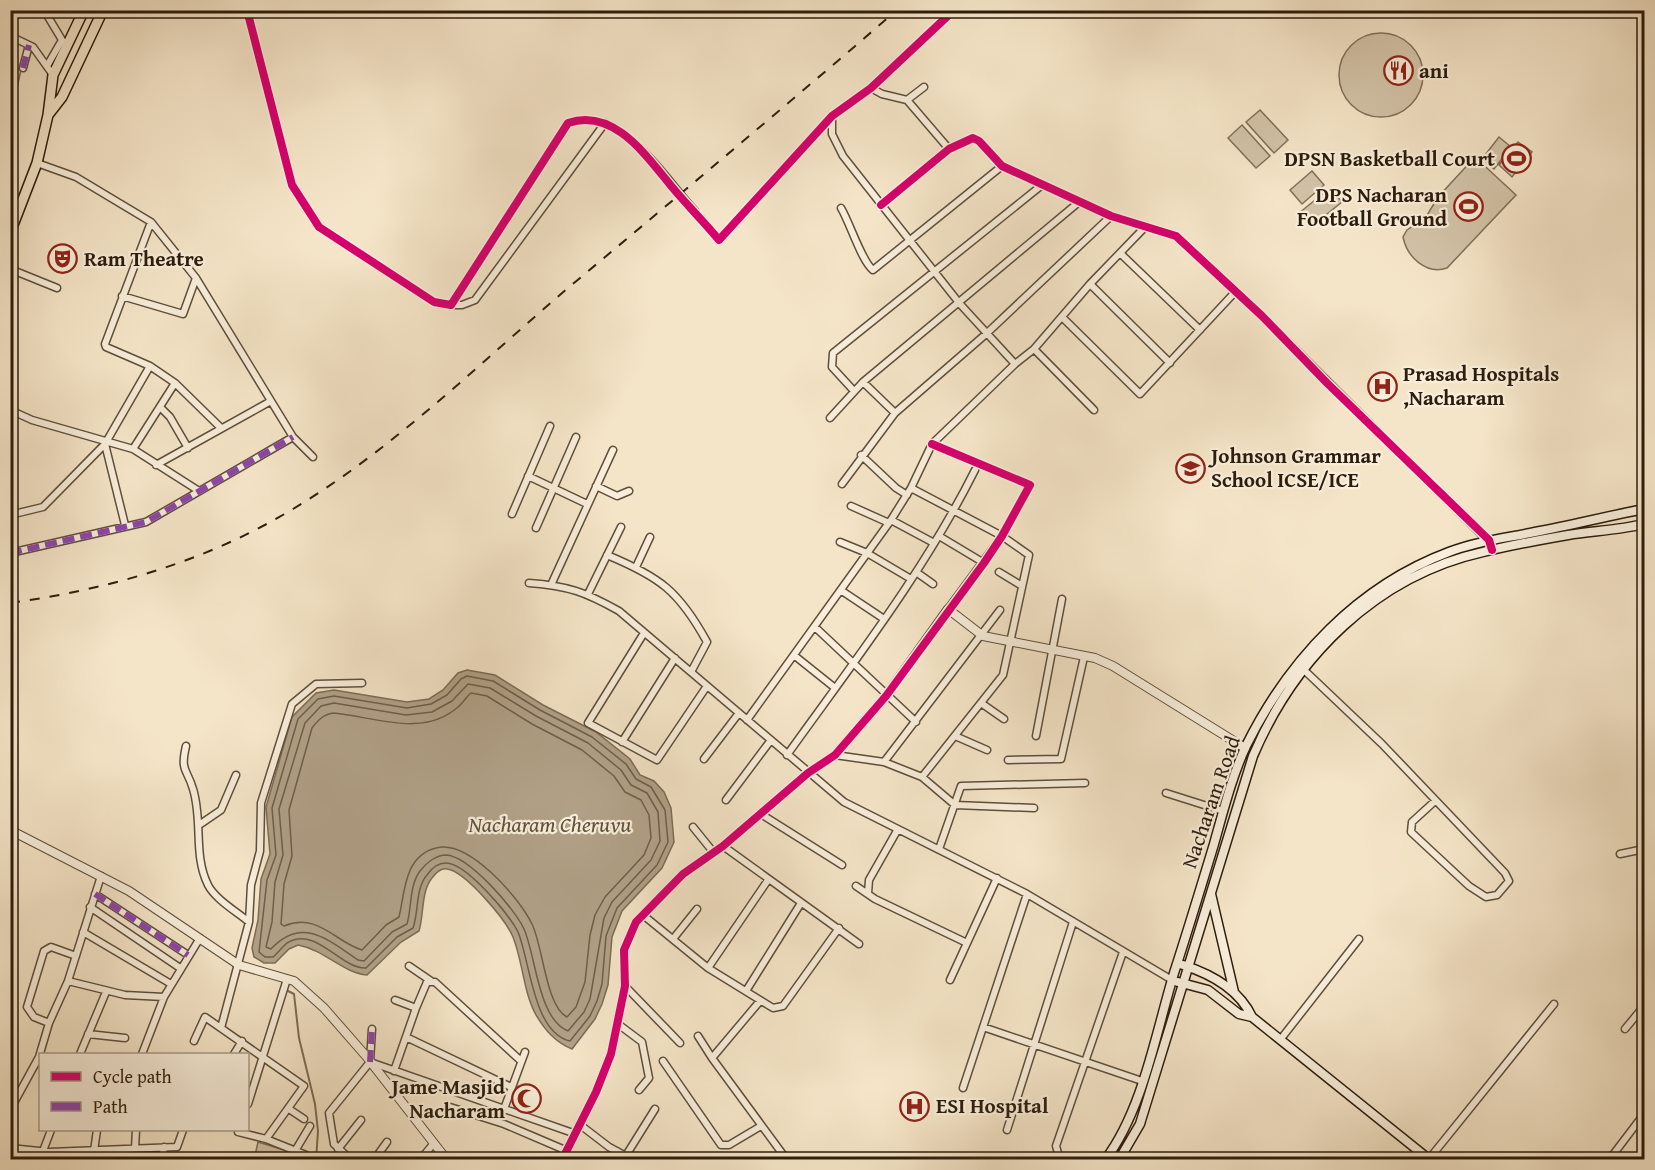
<svg xmlns="http://www.w3.org/2000/svg" width="1655" height="1170" font-family="'Gentium Book Plus',serif">
<rect width="100%" height="100%" fill="#f5e5c8"/>
<filter id="stains"><feTurbulence type="fractalNoise" baseFrequency=".00333" numOctaves="4"/><feColorMatrix values="0 0 0 0 .2 0 0 0 0 .09 0 0 0 0 .02 0 0 0 .5 -.17"/></filter>
<radialGradient id="worn" r=".72"><stop offset=".6" stop-color="#630" stop-opacity="0"/><stop offset="1" stop-color="#630" stop-opacity=".3"/></radialGradient>
<path fill="#d3c3a8" stroke="#80705a" stroke-width="1.5" d="M1339 75a42 42 0 1 1 84 0a42 42 0 1 1-84 0Z
M 11,67 L 21,70 L 11,115 Z
M 1260,110 L 1288,140 L 1274,153 L 1246,122 Z
M 1242,125 L 1270,156 L 1256,168 L 1228,138 Z
M 1499,137 L 1511,147 L 1494,169 L 1482,159 Z
M 1518,142 L 1532,152 L 1512,177 L 1499,165 Z
M 1475,157 L 1516,195 L 1447,268 C 1426,275 1407,257 1403,237 L 1407,230 L 1426,217 L 1438,197 Z
M 1312,171 L 1324,185 L 1302,204 L 1290,190 Z
M 1330,188 L 1342,202 L 1311,227 L 1299,213 Z
M 258,1142 L 304,1156 L 305,1160 L 254,1160 Z"/>
<path fill="#b1a188" stroke="#7c6c56" stroke-width="1.5" d="M 467,670 L 495,675 L 543,705 L 596,732 L 630,759 L 640,775 L 654,781 L 664,792 L 671,808 L 674,842 L 662,868 L 622,911 L 612,937 L 608,985 L 602,1004 L 595,1019 L 572,1049 C 555,1042 545,1030 536,1015 C 523,991 523,962 513,937 C 506,920 465,871 447,869 C 441,868 435,874 432,878 C 421,891 424,915 419,931 L 401,942 L 367,975 C 343,973 325,950 298,945 L 289,949 L 275,963 L 264,963 L 254,957 L 252,948 L 258,920 L 261,879 L 270,854 L 266,807 L 292,717 L 316,693 L 334,690 L 407,702 L 429,699 L 443,690 L 458,673 Z"/>
<g fill="none" stroke-linecap="round" stroke-linejoin="round">
<path stroke="#6e5e4a" stroke-width="1.5" d="M 467,676 L 493,681 L 540,710 L 592,737 L 626,764 L 636,779 L 651,787 L 665,810 L 668,842 L 657,865 L 617,908 L 606,936 L 602,984 L 597,1001 L 590,1016 L 570,1041 C 533,1033 530,960 518,932 C 509,914 466,863 446,863 C 438,863 431,869 427,875 C 415,889 419,912 413,928 L 397,937 L 366,968 C 340,969 316,925 287,943 C 282,947 278,953 273,957 L 265,957 L 259,952 L 267,880 L 276,855 L 272,808 L 298,719 L 318,699 L 334,696 L 407,708 L 431,704 L 447,695 L 461,679 Z
M 468,684 L 490,688 L 536,716 L 588,743 L 621,770 L 631,785 L 647,793 L 658,812 L 660,841 L 651,860 L 612,902 L 604,918 L 590,999 L 584,1012 L 568,1031 C 538,1019 536,956 524,929 C 515,909 469,856 446,855 C 436,855 426,863 420,871 C 409,886 412,907 407,924 L 392,932 L 364,961 L 358,960 C 327,939 302,916 271,949 L 266,947 L 272,922 L 275,882 L 283,855 L 279,809 L 305,723 L 321,706 L 334,703 L 406,715 L 432,712 L 452,701 Z
M 471,693 L 487,696 L 532,724 L 582,750 L 614,776 L 625,792 L 641,800 L 649,815 L 651,838 L 644,855 L 605,897 L 595,915 L 590,935 L 585,982 L 576,1007 L 567,1017 C 546,1007 543,946 532,924 C 519,897 468,839 436,848 C 404,856 405,892 399,917 L 386,925 L 362,950 C 335,942 318,912 284,926 L 281,924 L 284,884 L 292,856 L 289,810 L 312,728 C 319,719 324,714 334,713 C 375,717 423,738 458,707 C 463,703 466,697 471,693 Z"/>
<path stroke="#7c6c56" stroke-width="2" d="M 288,991 L 294,994 L 299,1038 L 315,1104 L 318,1131 L 316,1160"/>
<defs>
<path id="minor" d="M 44,10 L 65,45
M 247,10 L 292,185 L 319,227 L 434,302 L 451,305 L 568,123 C 621,105 664,178 695,211
M 10,36 L 33,47 L 53,75
M 47,66 L 62,40
M 23,68 L 29,45
M 871,88 L 882,94 L 907,100 L 949,149
M 907,100 L 924,87
M 832,117 L 832,134 L 843,156 L 960,304 L 1015,364
M 37,163 L 76,177 L 151,222 L 196,278 L 293,437 L 313,457
M 881,205 L 949,149 L 973,138 L 979,141 L 1002,166 L 1111,216 L 1176,236 L 1262,316 L 1490,543
M 841,208 C 850,223 862,262 873,270 L 1002,166
M 701,218 L 719,240 L 832,116 L 871,88 L 954,10
M 151,222 L 105,344 L 106,347 L 150,366 L 175,383 L 221,428
M 1120,253 L 1200,330
M 10,269 L 57,288
M 1090,284 L 1170,363
M 122,296 L 183,314 L 196,278
M 451,305 L 462,305 L 475,300 L 605,123
M 1062,317 L 1140,394 L 1236,291
M 1034,349 L 1094,410
M 863,382 L 895,413
M 854,391 L 832,367 L 833,353 L 1042,185
M 160,407 L 170,417 L 188,448
M 10,410 L 32,420 L 133,449 L 199,491
M 830,418 L 863,382 L 1079,202
M 105,444 L 125,525
M 932,444 L 1030,485 L 1002,536 L 948,609
M 133,449 L 175,383
M 861,455 L 896,488 L 907,495
M 156,465 L 271,401
M 528,476 L 587,504
M 842,484 L 895,413 L 986,334 L 1111,216
M 596,486 L 617,496 L 629,491
M 911,488 L 1002,536 L 1029,555 L 1003,675 L 922,777
M 851,506 L 889,523
M 512,514 L 550,426
M 10,515 L 43,507 L 105,444 L 150,366
M 891,520 L 934,543
M 536,528 L 576,437
M 939,536 L 984,563
M 840,542 L 867,553 L 911,579
M 10,553 L 146,522 L 293,437
M 607,555 C 660,577 679,591 707,642 L 691,672
M 636,567 L 650,537
M 916,572 L 933,584
M 999,572 L 1022,586
M 529,583 C 569,586 585,592 619,611 L 844,802 L 1027,894 L 1172,980
M 551,585 L 613,450
M 842,591 L 884,619
M 588,594 L 621,527
M 816,628 L 916,722
M 644,633 L 588,723 L 657,760 L 707,686
M 795,656 L 835,688
M 1303,669 L 1382,744 L 1505,873 L 1509,881 L 1497,895 L 1486,897 L 1469,886 L 1411,832 L 1412,822 L 1435,801
M 981,703 L 1004,719
M 747,720 L 891,520 L 911,488 L 932,444 L 1015,364 L 1034,349 L 1090,284 L 1146,226
M 955,736 L 987,750
M 1036,736 L 1062,599
M 622,742 L 675,658
M 186,746 C 180,772 187,768 193,789 C 203,821 193,855 208,885 C 215,899 237,912 249,922
M 787,755 C 853,663 924,572 975,470
M 835,755 L 884,762 L 922,777 L 955,805 L 1034,808
M 704,759 L 739,713
M 1008,760 L 1061,759 L 1084,657
M 884,762 L 1000,610
M 1166,793 L 1223,811
M 726,800 L 771,740
M 761,814 L 842,865
M 199,825 L 221,810 L 236,775
M 693,827 L 714,853
M 723,846 L 859,944
M 939,849 L 961,786 L 1085,783
M 1620,854 L 1644,849
M 856,886 L 875,899 L 967,943
M 868,893 L 869,880 L 898,829
M 95,894 L 188,955
M 90,907 L 180,968
M 643,915 L 708,968 L 773,1008 L 783,1006 L 839,928
M 83,932 L 171,984
M 673,939 L 697,909
M 409,966 L 431,981
M 708,968 L 768,880
M 950,980 L 997,878
M 68,981 L 125,995 L 164,997
M 625,986 L 680,1043
M 746,991 L 801,903
M 416,1008 L 427,982 L 435,982 L 521,1061
M 49,1023 L 34,1017 L 27,1007 L 44,951 L 51,947 L 76,956
M 618,1024 L 642,1042 L 649,1078 L 639,1090
M 983,1027 L 1142,1081
M 221,1028 L 249,922 L 251,885 L 260,851 L 261,803 L 292,704 L 316,684 L 362,683
M 1625,1029 L 1644,1006
M 88,1034 L 125,1038
M 698,1036 L 712,1058 L 760,1001
M 406,1037 L 511,1087
M 1280,1040 L 1359,939
M 194,1041 L 205,1017 L 304,1086 L 266,1139
M 80,1054 L 106,992
M 142,1054 L 164,997 L 200,938
M 234,1054 L 242,1041
M 712,1058 L 787,1160
M 663,1061 L 721,1145 L 729,1145 L 761,1126
M 370,1062 L 372,1029
M 394,1071 L 416,1008 L 395,1000
M 963,1088 L 1027,894
M 248,1104 L 287,979
M 450,1107 L 504,1124 L 565,1150
M 289,1109 L 304,1119
M 504,1109 L 525,1052
M 10,1110 L 39,1057 L 49,1023 L 68,981 L 101,876
M 579,1124 L 609,1147 L 633,1160
M 238,1130 L 238,1132 L 266,1139 L 306,1155 L 307,1160
M 1007,1130 L 1073,922
M 10,1148 L 49,1152 L 177,1147 L 183,1130
M 135,1148 L 136,1130
M 338,1149 L 361,1120
M 43,1151 L 51,1130
M 94,1151 L 97,1130
M 295,1151 L 310,1126
M 625,1157 L 655,1109
M 485,1159 L 485,1160
M 1429,1159 L 1554,1004
M 162,1160 L 164,1147
M 351,1160 L 334,1144 L 329,1113 L 370,1062 L 573,1133
M 374,1160 L 387,1142
M 420,1160 L 434,1143
M 1060,1160 L 1056,1146 L 1123,952
M 1609,1160 L 1644,1114"/>
<path id="tertiary" d="M 10,830 L 129,891 L 239,965 L 294,981 L 324,1008 L 366,1056 L 447,1160
M 562,1160 L 596,1092 L 611,1054 L 625,986 L 624,950 L 636,922 L 683,874 L 723,846 L 808,773 L 835,755 L 886,696 L 948,609 L 983,636 L 1095,658 L 1113,666 L 1245,748"/>
<path id="secondary" d="M 1211,894 L 1234,992
M 1183,965 C 1211,974 1239,989 1252,1017
M 1178,982 L 1208,990 L 1239,1014 L 1252,1017 L 1430,1160
M 1105,1160 C 1143,1110 1156,1032 1174,973 C 1188,930 1201,887 1214,844 C 1223,812 1232,776 1246,746 C 1289,659 1358,586 1449,552 C 1477,541 1507,538 1535,532 C 1572,525 1608,516 1644,509
M 1119,1160 L 1140,1124 L 1253,756 C 1295,657 1376,576 1483,552 C 1511,545 1539,540 1568,535 C 1593,531 1619,530 1644,524"/>
<path id="primary" d="M 48,115 L 62,97 L 103,10
M 10,233 L 37,163 L 48,115 L 53,75 L 84,10"/>
</defs>
<use href="#minor" stroke="#5e4e3b" stroke-width="9"/>
<use href="#tertiary" stroke="#5e4e3b" stroke-width="10"/>
<use href="#secondary" stroke="#2c1c0c" stroke-width="11"/>
<use href="#primary" stroke="#2c1c0c" stroke-width="12"/>
<use href="#minor" stroke="#f8eedb" stroke-width="6"/>
<use href="#tertiary" stroke="#f8eedb" stroke-width="8"/>
<use href="#secondary" stroke="#f8eedb" stroke-width="8"/>
<use href="#primary" stroke="#f5e5c8" stroke-width="9"/>
<path stroke="#2c1c0c" stroke-width="2" stroke-dasharray="10 10" stroke-linecap="butt" d="M 10,603 C 110,589 205,562 293,509 C 393,449 479,364 568,288 C 678,196 788,104 897,10"/>
<path stroke="#8e44ad" stroke-width="6" stroke-dasharray="12 6" stroke-linecap="butt" d="M 23,68 L 29,45
M 10,553 L 146,522 L 293,437
M 95,894 L 188,955
M 370,1062 L 372,1029"/>
<defs>
<path id="cycleway" d="M 247,10 L 292,185 L 319,227 L 434,302 L 451,305 L 568,123 C 614,107 647,157 672,187 C 687,205 704,222 719,240 L 832,116 L 871,88 L 954,10
M 881,205 L 949,149 L 973,138 L 979,141 L 1002,166 L 1111,216 L 1176,236 L 1262,316 L 1327,383 L 1489,540 L 1492,550
M 562,1160 L 596,1092 L 611,1054 L 625,986 L 624,950 L 636,922 L 683,874 L 723,846 L 808,773 L 835,755 L 886,696 L 984,563 L 1002,536 L 1030,485 L 932,444"/>
</defs>
<use href="#cycleway" stroke="#f8eedb" stroke-width="11"/>
<use href="#cycleway" stroke="#d6006c" stroke-width="8"/>
</g>
<defs>
<symbol id="restaurant-ring" viewBox="-11 -11 22 22"><circle r="9.5" fill="#f8eedb" stroke="#8f2418" stroke-width="1.5"/><path d="M-5-6h1v4h1v-4h1v4h1v-4h1v5L-1.5 .5V6h-2V.5L-5-1ZM5-6V6H3V1.5H1.5Q1.5-4 5-6Z" fill="#8f2418"/></symbol>
<symbol id="stadium-ring" viewBox="-11 -11 22 22"><circle r="9.5" fill="#f8eedb" stroke="#8f2418" stroke-width="1.5"/><path d="M0-5a6.5 5 0 1 0 0 10a6.5 5 0 1 0 0-10ZM-3.5-1.8h7v3.6h-7Z" fill="#8f2418"/></symbol>
<symbol id="theatre-ring" viewBox="-11 -11 22 22"><circle r="9.5" fill="#f8eedb" stroke="#8f2418" stroke-width="1.5"/><path d="M-5-5.5Q0-4 5-5.5V0Q5 5 0 6Q-5 5-5 0ZM-3.3-2.5H-1v1.5H-3.3ZM1-2.5H3.3v1.5H1ZM-2.8 1Q0 5.5 2.8 1Z" fill="#8f2418"/></symbol>
<symbol id="hospital-ring" viewBox="-11 -11 22 22"><circle r="9.5" fill="#f8eedb" stroke="#8f2418" stroke-width="1.5"/><path d="M-5-5h3v3.5h4V-5h3V5h-3V1.5h-4V5h-3Z" fill="#8f2418"/></symbol>
<symbol id="school-ring" viewBox="-11 -11 22 22"><circle r="9.5" fill="#f8eedb" stroke="#8f2418" stroke-width="1.5"/><path d="M0-5L7-2L0 1L-7-2ZM-4 1L0 2.5L4 1V4Q0 6-4 4Z" fill="#8f2418"/></symbol>
<symbol id="mosque-ring" viewBox="-11 -11 22 22"><circle r="9.5" fill="#f8eedb" stroke="#8f2418" stroke-width="1.5"/><path d="M3.5-4.9A6 6 0 1 0 3.5 4.9A5 5 0 1 1 3.5-4.9Z" fill="#8f2418"/></symbol>
</defs>
<g fill-rule="evenodd">
<use href="#restaurant-ring" x="1382" y="54" width="33" height="33"/>
<use href="#stadium-ring" x="1500" y="142" width="33" height="33"/>
<use href="#stadium-ring" x="1452" y="190" width="33" height="33"/>
<use href="#theatre-ring" x="46" y="242" width="33" height="33"/>
<use href="#hospital-ring" x="1366" y="370" width="33" height="33"/>
<use href="#school-ring" x="1174" y="452" width="33" height="33"/>
<use href="#mosque-ring" x="510" y="1082" width="33" height="33"/>
<use href="#hospital-ring" x="898" y="1090" width="33" height="33"/>
</g>
<g text-anchor="middle" stroke-width="4.5" stroke-linejoin="round" paint-order="stroke">
<g font-size="21" font-weight="bold" fill="#2c1c0c" stroke="#f8eedb" text-anchor="start">
<text x="1419" y="78">ani</text>
<text x="1495" y="166" text-anchor="end">DPSN Basketball Court</text>
<text x="1447" y="202" text-anchor="end">DPS Nacharan<tspan x="1447" dy="24">Football Ground</tspan></text>
<text x="84" y="266">Ram Theatre</text>
<text x="1403" y="381">Prasad Hospitals<tspan x="1403" dy="24">,Nacharam</tspan></text>
<text x="1211" y="463">Johnson Grammar<tspan x="1211" dy="24">School ICSE/ICE</tspan></text>
<text x="505" y="1094" text-anchor="end">Jame Masjid<tspan x="505" dy="24">Nacharam</tspan></text>
<text x="936" y="1113">ESI Hospital</text>
</g>
<g font-size="21" fill="#2c1c0c" stroke="#f8eedb">
<text transform="translate(1211 802) rotate(-71)" y="7">Nacharam Road</text>
</g>
<g font-size="22" font-style="italic" fill="#61513e" stroke="#f8eedb">
<text x="550" y="832">Nacharam Cheruvu</text>
</g>
</g>
<rect width="1655" height="1170" fill="none" stroke="#f5e5c8" stroke-width="36"/>
<rect x="12" y="12" width="1631" height="1146" fill="none" stroke="#2c1c0c" stroke-width="3"/>
<rect x="18" y="18" width="1619" height="1134" fill="none" stroke="#2c1c0c" stroke-width="1.5"/>
<rect x="39" y="1053" width="210" height="78" fill="#f8eedb" stroke="#a69a88" stroke-width="1.5"/>
<rect x="51" y="1072" width="30" height="9" fill="#d6006c" stroke="#a69a88" stroke-width="1.5"/>
<text x="93" y="1083" font-size="18" fill="#2c1c0c">Cycle path</text>
<rect x="51" y="1102" width="30" height="9" fill="#8e44ad" stroke="#a69a88" stroke-width="1.5"/>
<text x="93" y="1113" font-size="18" fill="#2c1c0c">Path</text>
<rect width="100%" height="100%" filter="url(#stains)"/>
<rect width="100%" height="100%" fill="url(#worn)"/>
</svg>
